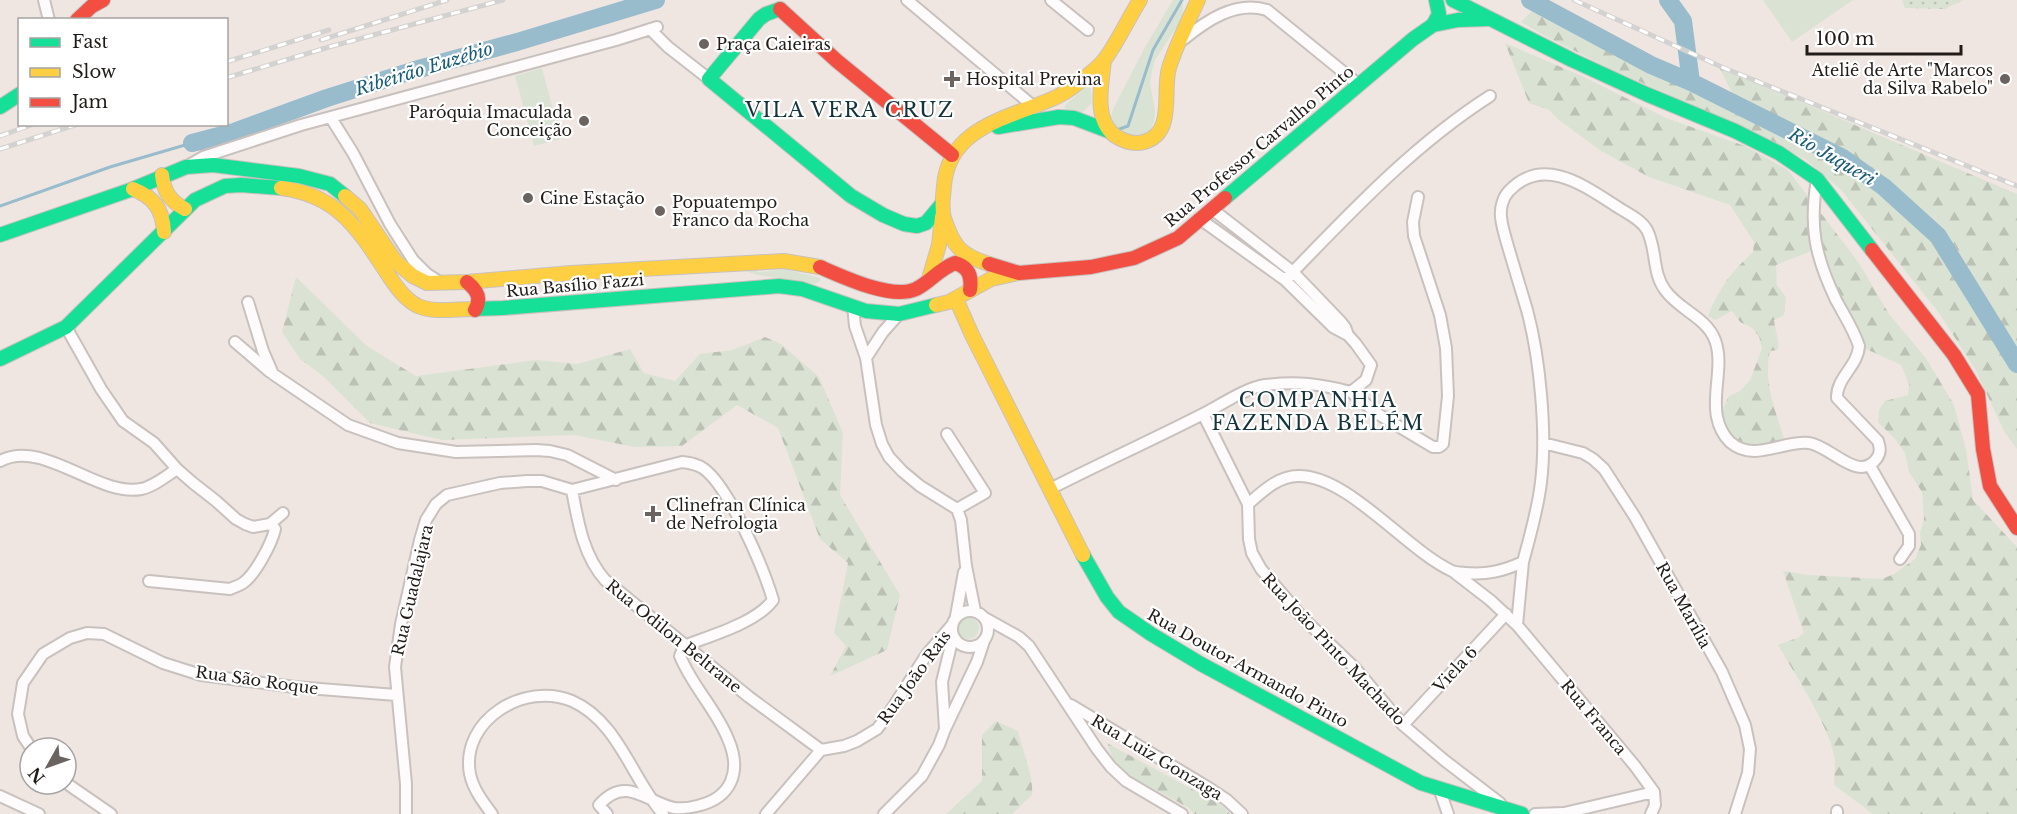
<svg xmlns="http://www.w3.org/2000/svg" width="2017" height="814" font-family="'Libre Baskerville',serif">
<defs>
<pattern id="forest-firs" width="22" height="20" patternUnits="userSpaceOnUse" patternTransform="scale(1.5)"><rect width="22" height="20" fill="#dae3d3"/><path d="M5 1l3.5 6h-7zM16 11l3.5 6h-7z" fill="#bbc2b5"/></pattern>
<pattern id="garden-dots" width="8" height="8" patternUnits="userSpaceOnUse" patternTransform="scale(1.5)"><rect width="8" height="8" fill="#dae3d3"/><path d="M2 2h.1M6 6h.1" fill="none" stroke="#bbc2b5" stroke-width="1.8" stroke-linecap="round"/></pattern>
</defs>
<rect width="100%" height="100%" fill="#efe6e2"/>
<path fill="#dae3d3" d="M 1173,0 L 1182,0 L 1184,16 L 1155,60 L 1152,71 L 1150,84 L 1155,109 L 1154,122 L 1149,132 L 1139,138 L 1115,128 L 1111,117 L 1112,111 L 1145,47 Z
M 1763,0 L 1853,0 L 1792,42 Z
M 542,68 L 561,139 L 534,146 L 515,76 Z
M 1087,86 L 1091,89 L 1092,103 L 1081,114 L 1066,110 L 1064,106 Z
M 752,269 L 759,272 L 785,269 L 820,278 L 820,281 L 815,284 L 757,275 L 742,270 Z
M957 628a11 11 0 1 1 22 0a11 11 0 1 1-22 0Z"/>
<path fill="url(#forest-firs)" d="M 1536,7 L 1649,68 L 1693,86 L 1731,105 L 1735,99 L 1719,67 L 2017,194 L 2017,449 L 2005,433 L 1975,369 L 1939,313 L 1841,190 L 1805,159 L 1711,113 L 1615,71 L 1545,36 L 1521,22 Z
M 1505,43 L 1582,76 L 1666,118 L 1745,146 L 1788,170 L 1859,263 L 1889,314 L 1926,358 L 1954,405 L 1966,449 L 1973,500 L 2017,547 L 2017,814 L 1873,814 L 1834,785 C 1834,777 1835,769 1835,762 C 1833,731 1794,673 1778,645 L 1797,638 L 1804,633 L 1783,571 L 1809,575 L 1882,579 L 1894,574 L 1915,559 L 1921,545 L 1920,533 L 1924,519 L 1922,492 L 1909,472 L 1905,453 L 1895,439 L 1878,422 L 1879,410 L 1885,401 L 1908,395 L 1909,384 L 1901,365 L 1864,348 L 1838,298 L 1821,247 L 1776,265 L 1777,285 L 1786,297 L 1784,315 L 1774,320 C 1775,330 1780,341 1778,350 L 1770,351 C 1763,384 1776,411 1785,442 L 1748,449 L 1728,436 L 1720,415 L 1729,396 L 1740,391 L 1750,380 L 1762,349 L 1759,336 L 1751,327 L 1740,322 L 1732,311 L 1715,320 L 1708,316 C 1720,287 1730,273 1753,252 L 1754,242 L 1730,205 L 1649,177 L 1601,151 L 1559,120 L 1549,110 L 1529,103 Z
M 296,277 L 367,346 L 416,376 L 536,360 L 577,364 L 630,349 L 644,373 L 675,381 L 700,354 L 732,350 L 765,337 L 781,344 L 819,377 L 843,433 L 840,495 L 900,595 L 887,650 L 830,676 L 846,646 L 834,633 L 848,563 L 820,539 L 778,428 L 737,405 L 682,446 L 635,447 L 574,435 L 442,440 L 370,423 L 324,377 L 300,359 L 282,332 Z
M 996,721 L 1018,731 C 1022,750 1034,776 1032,795 L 1012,814 L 946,814 L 982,781 L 982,735 Z
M 1107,743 L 1223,806 L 1230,814 L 1194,814 L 1189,808 L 1128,775 L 1112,757 Z"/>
<path fill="url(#garden-dots)" d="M 1902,0 L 1963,0 L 1945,9 L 1905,8 Z"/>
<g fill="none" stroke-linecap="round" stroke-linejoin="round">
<path stroke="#99bccd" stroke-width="3" d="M 1117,130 L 1128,126 L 1153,50 L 1182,0
M 0,206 L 110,167 L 192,143 L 204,151"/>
<path stroke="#99bccd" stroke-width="18" d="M 1530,0 L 1651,65 L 1691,82 L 1843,158 L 1884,187 L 1938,236 L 2017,364
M 1668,0 L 1683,21 L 1691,82
M 192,143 L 234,132 L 327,98 L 415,70 L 517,42 L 656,0"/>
<defs>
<path id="street" d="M 44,0 L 49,20
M 907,0 L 1033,106
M 1051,0 L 1088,30
M 650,29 L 668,47 L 709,79
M 1184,39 C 1206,21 1236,0 1267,10 L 1358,84
M 331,118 L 353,153 L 390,224 L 413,260 L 427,274 L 441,283
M 189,165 L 203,157 L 301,125 L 616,40 L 657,27
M 1212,209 L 1293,272 L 1341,322 L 1345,327 L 1348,335
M 1285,280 C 1349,214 1412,146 1490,96
M 248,302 L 263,351 L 273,374 L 348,425 L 398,443 L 456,452 L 536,450 L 550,451 L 567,455 L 616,480
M 853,306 L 855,326 L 866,358 L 876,425 L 882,444 L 889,457 L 902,471 L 920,486 L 957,509 L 961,520 L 966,566 L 975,611
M 66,327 L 101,389 L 123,421 L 154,443 L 177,469 L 193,483 L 216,501 L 236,519 L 245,524 L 253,527 L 270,524 L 283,513
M 235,342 L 270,372
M 866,358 L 883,332 L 899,314
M 1351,392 L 1378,414 L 1433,447 L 1439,447 L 1443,444 L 1448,396 L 1446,348 L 1440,315 L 1414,236 L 1413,222 L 1418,197
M 1203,414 L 1248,504 L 1249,539 L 1252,553 L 1261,569 L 1302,617 L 1355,668 L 1403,725 L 1444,760 L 1500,803
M 947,434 L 985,493 L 957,509
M 1543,443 L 1583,453 L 1593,459 L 1604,469 L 1635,517 L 1722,672 L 1745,725 L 1750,749 L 1748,773 L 1735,814
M 0,461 C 43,438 97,497 141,489 C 153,487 166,476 177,469
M 1870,466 L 1909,534 L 1909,546 L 1900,559
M 1050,489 C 1101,463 1152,440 1203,414 C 1223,404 1243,389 1265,385 C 1297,381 1320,384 1351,392 L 1366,380 L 1371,365 L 1356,344 L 1348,335 L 1333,327 L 1285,280 L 1200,219
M 572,490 C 578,522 583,555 605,580 L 749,697 L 821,750
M 1248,504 C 1262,492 1278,476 1298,476 C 1348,475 1406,550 1452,571 C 1456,573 1461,572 1465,573 C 1487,575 1503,571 1523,562 C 1530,536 1538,509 1541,482 C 1547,433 1540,358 1527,310 C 1521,290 1515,270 1509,250 C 1506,239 1502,228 1501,217 C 1500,208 1503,197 1509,191 C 1542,156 1582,184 1613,204 C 1624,212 1640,218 1647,230 C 1657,249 1652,273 1665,290 C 1679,310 1706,317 1715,340 C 1724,364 1712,393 1717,417 C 1719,427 1723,435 1730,442 C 1754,463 1783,440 1809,443 C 1831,446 1859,484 1877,458 C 1881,452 1880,448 1878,441 L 1837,398 C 1836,378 1858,366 1859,346 C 1854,330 1844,315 1836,300 C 1815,256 1809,227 1817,179
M 1455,573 L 1490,600 L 1517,625 L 1635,766 L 1654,792 L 1655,805 L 1651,814
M 149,581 L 230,589 C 234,587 239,586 243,583 C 255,575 272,543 275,529 L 270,524
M952 629a18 18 0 1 1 36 0a18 18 0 1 1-36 0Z
M 956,616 L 964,572
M 985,618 L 1019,637 L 1029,646 L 1097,749 L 1111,767 L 1126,781 L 1182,814
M 1517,625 L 1523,562
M 1071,705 L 1209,788 L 1227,800 L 1242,814
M 1403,725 L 1506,614
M 945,729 L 977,662 L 984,641
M 31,748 L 23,736 L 18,714 L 23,683 L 43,654 L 70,638 L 87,633 L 104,634 L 163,663 L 201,675 L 295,687 L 396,695
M 66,783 L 111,814
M 1440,791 L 1448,814
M 0,796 L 39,814
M 406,814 L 406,784 L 395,667 L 401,624 L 420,540 L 426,520 L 436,504 L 447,495 L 500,483 L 527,481 L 542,481 L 572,490 L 682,462 C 690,463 698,464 704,469 C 729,487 764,569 773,600 C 756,623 712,635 684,646 L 680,656 C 692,686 716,709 728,739 C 742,771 732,798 697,806 C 689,808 682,809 674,808 C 659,805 641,792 627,791 C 615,790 606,797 599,805 L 607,814
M 492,814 C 483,802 473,789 470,774 C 460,720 525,681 572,701 C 618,721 632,779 663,814
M 766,814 L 821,750 L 844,746 L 857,741 L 877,729 L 888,715 L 927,654 L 952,625
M 884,814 L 922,776 L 939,745 L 945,729 L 942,682 L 953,637
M 1535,814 L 1564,813 L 1654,792
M 1837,814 L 1837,811"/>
<path id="fast" d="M 1453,0 L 1572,60 L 1646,94 L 1735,131 L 1779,153 L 1817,179 L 1872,250
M 780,9 L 766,14 L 759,19 L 709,79 L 851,196 L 883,215 L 904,224 L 917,226 L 926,223 L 941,205
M 1433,25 L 1439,14 L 1436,0
M 0,107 L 20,94
M 998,127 L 1059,117 L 1074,118 L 1111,132
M 1225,198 L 1413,39 L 1433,25 L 1458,20 L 1488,19
M 0,235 L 133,189 L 186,167 L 213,165 L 299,176 L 330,184 L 345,196
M 472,309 L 503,308 L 779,286 L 802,289 L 866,311 L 899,314 L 936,305
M 0,359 L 66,327 L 195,200 L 225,186 L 241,185 L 281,188
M 1083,555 L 1107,597 L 1119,612 L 1151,634 L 1201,664 L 1421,783 L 1522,814"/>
<path id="slow" d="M 1104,60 C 1102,83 1093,118 1114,135 C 1123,141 1134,145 1144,142 C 1176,133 1162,91 1169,68 C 1176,45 1188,22 1198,0
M 162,175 C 164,192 170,201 185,209
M 281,188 C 338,195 358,229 387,273 C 395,285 404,299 418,306 C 434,313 455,309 472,309
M 133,189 C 154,197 163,210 164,232
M 345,196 L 360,209 L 396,262 L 413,276 L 427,283 L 467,282 L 571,273 L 784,261 L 820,267
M 989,264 C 960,255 953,246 944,218 C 941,208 943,197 944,186 C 948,134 995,121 1037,105 C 1048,101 1061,96 1070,89 C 1081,81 1096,70 1105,59 C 1118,41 1128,19 1140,0
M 929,279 L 939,245 L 942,217
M 956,299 L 972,335 L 1083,555
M 936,305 L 949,302 L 991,279 L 1018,273"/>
<path id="jam" d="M 780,9 L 837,61 L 952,155
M 77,20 L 92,6 L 103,0
M 1872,250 L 1954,355 L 1978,394 L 1983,449 L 1990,486 L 2017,528
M 989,264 L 1019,273 L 1091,267 L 1134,258 L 1178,238 L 1225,198
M 820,267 C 843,277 892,300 916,289 C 930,282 939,269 955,263 C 969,267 972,277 970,290
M 467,282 C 477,290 482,298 475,310"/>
</defs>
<use href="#street" stroke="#c8c1be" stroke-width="14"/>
<use href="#fast" stroke="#c8c1be" stroke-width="16"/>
<use href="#slow" stroke="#c8c1be" stroke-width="16"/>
<use href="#jam" stroke="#c8c1be" stroke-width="16"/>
<use href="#street" stroke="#fdfbfb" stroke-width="10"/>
<use href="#fast" stroke="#16e098" stroke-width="14"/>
<use href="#slow" stroke="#ffcf43" stroke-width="14"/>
<use href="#jam" stroke="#f24e42" stroke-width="14"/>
<defs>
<path id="rail" d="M 1574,0 L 1724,68 L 2017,186
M 321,40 L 447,0
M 226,62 L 329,30
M 226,78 L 329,47 L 503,0
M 0,136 L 34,124
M 0,149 L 78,124"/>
</defs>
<use href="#rail" stroke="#d4d2d0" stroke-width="5"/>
<use href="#rail" stroke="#fff" stroke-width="3" stroke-dasharray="9" stroke-linecap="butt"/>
</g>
<g fill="#6a635f" stroke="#fff" stroke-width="2">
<circle cx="704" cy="44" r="6"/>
<path d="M949 70h6v6h6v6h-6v6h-6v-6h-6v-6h6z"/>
<circle cx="2005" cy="79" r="6"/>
<circle cx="584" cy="121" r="6"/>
<circle cx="528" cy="198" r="6"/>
<circle cx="660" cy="211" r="6"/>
<path d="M650 505h6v6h6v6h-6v6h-6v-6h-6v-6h6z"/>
</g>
<g text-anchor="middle" stroke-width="4.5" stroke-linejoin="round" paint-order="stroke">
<g font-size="16" fill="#221c19" stroke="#fff" text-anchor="start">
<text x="716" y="50">Praça Caieiras</text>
<text x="1993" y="76" text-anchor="end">Ateliê de Arte "Marcos<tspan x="1993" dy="18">da Silva Rabelo"</tspan></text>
<text x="966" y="85">Hospital Previna</text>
<text x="572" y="118" text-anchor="end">Paróquia Imaculada<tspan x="572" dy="18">Conceição</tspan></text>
<text x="540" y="204">Cine Estação</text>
<text x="672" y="208">Popuatempo<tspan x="672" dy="18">Franco da Rocha</tspan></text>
<text x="666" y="511">Clinefran Clínica<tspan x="666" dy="18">de Nefrologia</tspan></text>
</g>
<g font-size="16" fill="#221c19" stroke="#fff">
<text transform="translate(1259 146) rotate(-40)" y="6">Rua Professor Carvalho Pinto</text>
<text transform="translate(575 285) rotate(-5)" y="6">Rua Basílio Fazzi</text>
<text transform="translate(412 590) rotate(-77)" y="6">Rua Guadalajara</text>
<text transform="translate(1684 605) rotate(61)" y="6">Rua Marília</text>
<text transform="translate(674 636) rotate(39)" y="6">Rua Odilon Beltrane</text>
<text transform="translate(1334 649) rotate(47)" y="6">Rua João Pinto Machado</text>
<text transform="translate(1248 668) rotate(29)" y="6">Rua Doutor Armando Pinto</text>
<text transform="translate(1455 669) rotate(-47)" y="6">Viela 6</text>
<text transform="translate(914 677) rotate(-54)" y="6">Rua João Rais</text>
<text transform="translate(257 680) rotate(8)" y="6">Rua São Roque</text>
<text transform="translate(1594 717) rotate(50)" y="6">Rua Franca</text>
<text transform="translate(1157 757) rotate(31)" y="6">Rua Luiz Gonzaga</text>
</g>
<g font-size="18" font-style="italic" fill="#1a5d79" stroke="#fff">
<text transform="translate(424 69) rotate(-17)" y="6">Ribeirão Euzébio</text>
<text transform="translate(1832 157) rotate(30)" y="6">Rio Juqueri</text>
</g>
<g font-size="20" letter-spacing="1.5" fill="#13343b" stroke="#fff">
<text x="850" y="117">VILA VERA CRUZ</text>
<text x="1318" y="407">COMPANHIA<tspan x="1318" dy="23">FAZENDA BELÉM</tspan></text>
</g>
</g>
<rect x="18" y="18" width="210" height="108" fill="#ffffff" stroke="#a7a4a3" stroke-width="1.5"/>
<rect x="30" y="38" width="30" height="9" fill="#16e098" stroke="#a7a4a3" stroke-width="1.5"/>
<text x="72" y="48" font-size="18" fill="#221c19">Fast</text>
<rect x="30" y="68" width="30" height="9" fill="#ffcf43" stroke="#a7a4a3" stroke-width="1.5"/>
<text x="72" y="78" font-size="18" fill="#221c19">Slow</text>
<rect x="30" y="98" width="30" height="9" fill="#f24e42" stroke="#a7a4a3" stroke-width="1.5"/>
<text x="72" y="108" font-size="18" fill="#221c19">Jam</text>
<g transform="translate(48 766) rotate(230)"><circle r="28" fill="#ffffff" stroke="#a7a4a3" stroke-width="1.5"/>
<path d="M0-4.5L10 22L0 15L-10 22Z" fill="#6a635f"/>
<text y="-9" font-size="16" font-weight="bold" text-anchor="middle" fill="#221c19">N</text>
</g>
<path d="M1807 45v9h154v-9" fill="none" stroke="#221c19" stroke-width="3"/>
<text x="1816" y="45" font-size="18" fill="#221c19" stroke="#ffffff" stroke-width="4.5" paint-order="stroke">100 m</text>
</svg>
